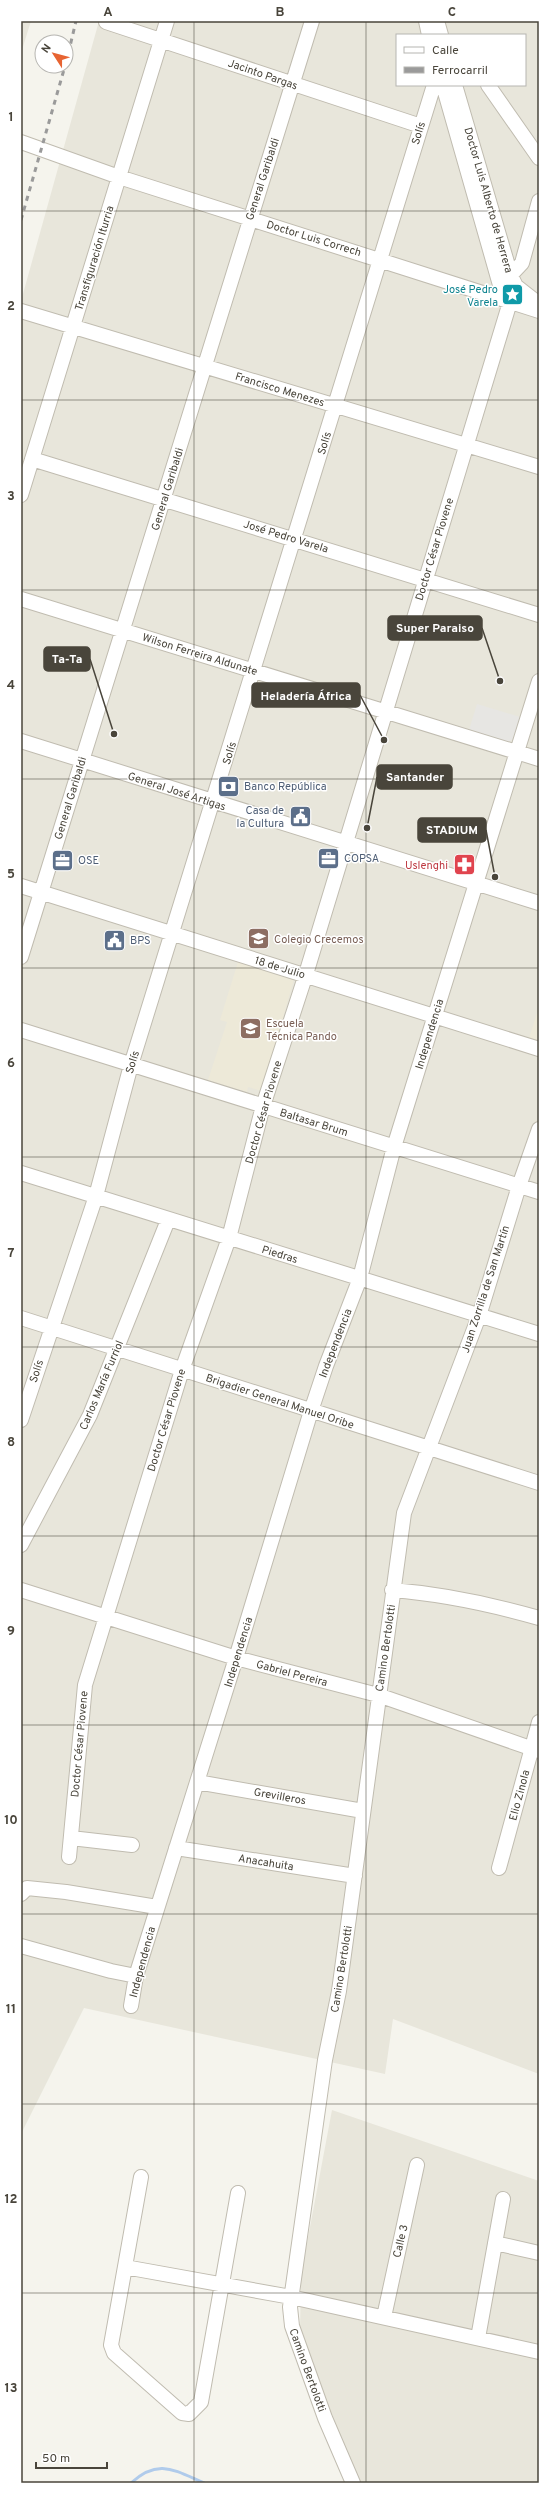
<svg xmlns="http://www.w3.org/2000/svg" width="560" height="2504" font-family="Overpass,sans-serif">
<rect width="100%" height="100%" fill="#f5f4ed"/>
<path fill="#e8e6db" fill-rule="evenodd" d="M 21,21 L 31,21 L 21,53 Z
M 99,21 L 539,21 L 539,2074 L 393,2019 L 385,2074 L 84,2008 L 21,2134 L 21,301 ZM 397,35 L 525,35 L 525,85 L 397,85 Z
M 332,2110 L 539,2181 L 539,2483 L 356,2483 L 300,2332 L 301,2275 Z"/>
<path fill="#ede9d8" d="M 238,962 L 294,979 L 262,1091 L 248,1087 L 247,1092 L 208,1080 L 227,1022 L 220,1020 Z
M 537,1013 L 539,1014 L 539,1041 L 529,1038 Z"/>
<path fill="#e7e6e3" d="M 477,704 L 520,717 L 514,738 L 509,742 L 469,730 Z"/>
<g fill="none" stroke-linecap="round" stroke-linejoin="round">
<path stroke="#b0cbeb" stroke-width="3" d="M 131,2483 C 158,2458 174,2470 204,2483"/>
<defs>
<path id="minor" d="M 426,21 L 429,35
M 437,21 L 441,35
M 106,22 L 421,126
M 443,85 L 500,285 L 510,302
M 455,85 L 511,276 L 516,286 L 539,304
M 488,85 L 539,158
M 21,142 L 119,177 L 539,311
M 506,280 L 522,263 L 539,201
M 21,311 L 539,467
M 32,459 L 539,615
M 21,495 L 167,21
M 21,599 L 539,759
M 21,741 L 539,903
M 21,886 L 539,1049
M 21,957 L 312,21
M 21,1030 L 539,1192
M 21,1173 L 539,1334
M 21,1318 L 539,1483
M 21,1420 L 96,1196 L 131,1065 L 434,85
M 21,1545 L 90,1415 L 168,1220
M 21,1590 L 236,1658 L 378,1695 L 539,1751
M 392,1590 C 443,1594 490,1604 539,1618
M 197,1782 L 363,1811
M 71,1838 L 132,1845
M 176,1848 L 355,1876
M 69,1857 L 85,1685 L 182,1370 L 229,1238 L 263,1106 L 306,974 L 510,302
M 499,1868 L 539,1722
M 21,1894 L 27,1888 L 66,1892 L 157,1907
M 21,1946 L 111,1971 L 136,1976
M 131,2006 L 136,1976 L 236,1658 L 311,1411 L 326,1366 L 360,1278 L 394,1147 L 539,681
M 141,2177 L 111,2345 L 114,2353 L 182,2413 L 189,2414 L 201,2402 L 238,2193
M 495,2243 L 539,2253
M 125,2267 L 291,2297 L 539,2352
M 384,2317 L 417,2165
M 478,2338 L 503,2199
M 353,2483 L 325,2418 L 292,2326 L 290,2307 L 325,2060 L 339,1991 L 404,1513 L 479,1316 L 519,1186 L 539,1129"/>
</defs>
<use href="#minor" stroke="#c0bcb0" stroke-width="16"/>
<use href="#minor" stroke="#fff" stroke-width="14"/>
<path stroke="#9a9a9a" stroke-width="3" stroke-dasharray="5 5" stroke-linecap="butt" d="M 66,63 L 76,21
M 21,220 L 65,66"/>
</g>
<path fill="none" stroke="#49453b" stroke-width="1" stroke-opacity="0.55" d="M 194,21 L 194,2483M 366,21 L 366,2483M 21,211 L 539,211M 21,400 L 539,400M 21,590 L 539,590M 21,779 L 539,779M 21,968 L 539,968M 21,1157 L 539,1157M 21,1347 L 539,1347M 21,1536 L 539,1536M 21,1725 L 539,1725M 21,1914 L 539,1914M 21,2104 L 539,2104M 21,2293 L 539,2293"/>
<defs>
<symbol id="sight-square" viewBox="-11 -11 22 22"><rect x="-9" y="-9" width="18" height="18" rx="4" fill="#0f9aa8" stroke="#fff"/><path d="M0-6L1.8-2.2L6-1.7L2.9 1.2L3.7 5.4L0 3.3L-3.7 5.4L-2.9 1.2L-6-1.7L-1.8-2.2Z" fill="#fff"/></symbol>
<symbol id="bank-square" viewBox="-11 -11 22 22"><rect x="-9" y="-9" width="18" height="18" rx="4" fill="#5c6f8a" stroke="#fff"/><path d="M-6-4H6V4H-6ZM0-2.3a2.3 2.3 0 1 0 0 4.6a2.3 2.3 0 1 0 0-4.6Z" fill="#fff"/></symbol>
<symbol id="civic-square" viewBox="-11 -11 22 22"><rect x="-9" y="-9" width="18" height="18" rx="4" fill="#5c6f8a" stroke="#fff"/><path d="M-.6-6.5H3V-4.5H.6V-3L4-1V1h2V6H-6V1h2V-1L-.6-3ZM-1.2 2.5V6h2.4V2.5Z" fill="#fff"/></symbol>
<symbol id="office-square" viewBox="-11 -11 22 22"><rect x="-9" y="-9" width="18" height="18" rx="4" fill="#5c6f8a" stroke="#fff"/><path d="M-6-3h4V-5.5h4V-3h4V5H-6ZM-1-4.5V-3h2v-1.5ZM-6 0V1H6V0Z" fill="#fff"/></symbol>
<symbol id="pharmacy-square" viewBox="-11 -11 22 22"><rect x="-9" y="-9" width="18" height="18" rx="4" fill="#e0444e" stroke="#fff"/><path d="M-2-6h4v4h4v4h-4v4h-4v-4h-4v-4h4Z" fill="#fff"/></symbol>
<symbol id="school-square" viewBox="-11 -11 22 22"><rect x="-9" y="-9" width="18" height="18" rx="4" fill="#8d6e63" stroke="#fff"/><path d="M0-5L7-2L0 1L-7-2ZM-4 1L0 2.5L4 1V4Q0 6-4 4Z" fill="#fff"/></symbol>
</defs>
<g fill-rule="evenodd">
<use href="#sight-square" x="500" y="282" width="25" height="25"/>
<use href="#bank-square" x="216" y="774" width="25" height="25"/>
<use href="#civic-square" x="288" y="804" width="25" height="25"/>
<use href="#office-square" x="316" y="846" width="25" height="25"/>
<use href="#office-square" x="50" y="848" width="25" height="25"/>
<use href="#pharmacy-square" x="452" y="852" width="25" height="25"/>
<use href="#school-square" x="246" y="926" width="25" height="25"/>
<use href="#civic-square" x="102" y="928" width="25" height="25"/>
<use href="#school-square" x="238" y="1016" width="25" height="25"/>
</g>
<g text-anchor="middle" stroke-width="3" stroke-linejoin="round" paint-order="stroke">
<g font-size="11" fill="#49453b" stroke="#fff">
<text transform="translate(263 74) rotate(19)" y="4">Jacinto Pargas</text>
<text transform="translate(418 133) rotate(-73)" y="4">Solís</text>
<text transform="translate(262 179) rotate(-72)" y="4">General Garibaldi</text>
<text transform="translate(489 200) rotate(74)" y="4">Doctor Luis Alberto de Herrera</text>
<text transform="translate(314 238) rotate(17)" y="4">Doctor Luis Correch</text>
<text transform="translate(94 258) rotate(-73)" y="4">Transfiguración Iturria</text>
<text transform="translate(280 389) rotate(17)" y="4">Francisco Menezes</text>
<text transform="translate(324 443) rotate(-73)" y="4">Solís</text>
<text transform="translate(167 489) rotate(-73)" y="4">General Garibaldi</text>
<text transform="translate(286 536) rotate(17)" y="4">José Pedro Varela</text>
<text transform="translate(434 549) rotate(-73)" y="4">Doctor César Piovene</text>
<text transform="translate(200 654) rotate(17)" y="4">Wilson Ferreira Aldunate</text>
<text transform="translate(229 753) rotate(-73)" y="4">Solís</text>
<text transform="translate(177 791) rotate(18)" y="4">General José Artigas</text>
<text transform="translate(70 798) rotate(-73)" y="4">General Garibaldi</text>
<text transform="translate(280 967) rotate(17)" y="4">18 de Julio</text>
<text transform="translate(429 1034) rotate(-73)" y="4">Independencia</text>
<text transform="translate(132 1062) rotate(-73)" y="4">Solís</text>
<text transform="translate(263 1112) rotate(-74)" y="4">Doctor César Piovene</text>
<text transform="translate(314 1122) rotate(17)" y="4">Baltasar Brum</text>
<text transform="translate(280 1254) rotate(17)" y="4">Piedras</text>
<text transform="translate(485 1289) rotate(-72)" y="4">Juan Zorrilla de San Martín</text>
<text transform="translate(335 1343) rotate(-69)" y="4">Independencia</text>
<text transform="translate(36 1371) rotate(-72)" y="4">Solís</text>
<text transform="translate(101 1385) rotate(-67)" y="4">Carlos María Furriol</text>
<text transform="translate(280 1401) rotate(18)" y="4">Brigadier General Manuel Oribe</text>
<text transform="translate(166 1420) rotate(-73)" y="4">Doctor César Piovene</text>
<text transform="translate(385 1648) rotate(-82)" y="4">Camino Bertolotti</text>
<text transform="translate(238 1652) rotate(-73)" y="4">Independencia</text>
<text transform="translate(292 1673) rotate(15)" y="4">Gabriel Pereira</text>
<text transform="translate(79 1744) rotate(-85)" y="4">Doctor César Piovene</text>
<text transform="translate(519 1795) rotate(-75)" y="4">Elio Zinola</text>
<text transform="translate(280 1796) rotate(10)" y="4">Grevilleros</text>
<text transform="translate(266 1862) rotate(9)" y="4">Anacahuita</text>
<text transform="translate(142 1962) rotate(-75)" y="4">Independencia</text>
<text transform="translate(341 1969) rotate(-81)" y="4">Camino Bertolotti</text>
<text transform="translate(400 2241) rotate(-77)" y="4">Calle 3</text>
<text transform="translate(308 2370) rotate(70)" y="4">Camino Bertolotti</text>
</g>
<g font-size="11" fill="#0d838f" stroke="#fff" text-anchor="end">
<text x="498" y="293">José Pedro<tspan x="498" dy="13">Varela</tspan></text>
</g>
<g font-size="11" fill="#4e5e75" stroke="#fff" text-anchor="start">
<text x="244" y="790">Banco República</text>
<text x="284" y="814" text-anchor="end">Casa de<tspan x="284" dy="13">la Cultura</tspan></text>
<text x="344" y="862">COPSA</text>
<text x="78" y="864">OSE</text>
<text x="130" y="944">BPS</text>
</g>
<g font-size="11" fill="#be3a42" stroke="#fff" text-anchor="end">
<text x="448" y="869">Uslenghi</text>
</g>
<g font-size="11" fill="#785e54" stroke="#fff" text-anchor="start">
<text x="274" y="943">Colegio Crecemos</text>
<text x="266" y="1027">Escuela<tspan x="266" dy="13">Técnica Pando</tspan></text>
</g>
</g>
<path fill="none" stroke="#49453b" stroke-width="1.5" d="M500 681L482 628M114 734L90 659M384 740L360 695M367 828L377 777M495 877L486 830"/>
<g fill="#49453b" stroke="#fff" stroke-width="1.5">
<circle cx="500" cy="681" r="4"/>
<circle cx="114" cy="734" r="4"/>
<circle cx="384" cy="740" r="4"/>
<circle cx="367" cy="828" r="4"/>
<circle cx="495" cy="877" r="4"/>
</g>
<g fill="#49453b" stroke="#49453b" stroke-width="1.5">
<rect x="388" y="616" width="94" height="24" rx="4"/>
<rect x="44" y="647" width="46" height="24" rx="4"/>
<rect x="252" y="683" width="108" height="24" rx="4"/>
<rect x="377" y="765" width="75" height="24" rx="4"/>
<rect x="418" y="818" width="68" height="24" rx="4"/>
</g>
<g font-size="12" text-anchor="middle" font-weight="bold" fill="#fff">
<text x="435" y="632">Super Paraiso</text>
<text x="67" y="663">Ta-Ta</text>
<text x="306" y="700">Heladería África</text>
<text x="415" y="781">Santander</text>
<text x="452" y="834">STADIUM</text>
</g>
<rect width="560" height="2504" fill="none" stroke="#ffffff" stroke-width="44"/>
<rect x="396" y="34" width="130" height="52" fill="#ffffff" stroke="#b6b5b1"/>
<rect x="404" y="47" width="20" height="6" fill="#ffffff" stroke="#b6b5b1"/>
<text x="432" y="54" font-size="12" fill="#49453b">Calle</text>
<rect x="404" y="67" width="20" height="6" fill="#9a9a9a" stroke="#b6b5b1"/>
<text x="432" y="74" font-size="12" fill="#49453b">Ferrocarril</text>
<g transform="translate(54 54) rotate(306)"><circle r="19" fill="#ffffff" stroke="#b6b5b1"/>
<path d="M0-3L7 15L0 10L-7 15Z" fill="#e76432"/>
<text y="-6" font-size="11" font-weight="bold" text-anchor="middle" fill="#49453b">N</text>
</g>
<path d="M36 2462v6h71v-6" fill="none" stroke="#49453b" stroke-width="2"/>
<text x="42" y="2462" font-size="12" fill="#49453b" stroke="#ffffff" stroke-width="3" paint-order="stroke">50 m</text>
<rect x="22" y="22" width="516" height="2460" fill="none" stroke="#49453b" stroke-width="1.5"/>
<g font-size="13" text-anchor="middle" font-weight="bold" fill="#49453b">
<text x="108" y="16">A</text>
<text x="280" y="16">B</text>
<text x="452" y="16">C</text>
<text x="11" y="121">1</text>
<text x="11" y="310">2</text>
<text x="11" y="500">3</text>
<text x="11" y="689">4</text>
<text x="11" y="878">5</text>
<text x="11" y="1067">6</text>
<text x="11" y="1257">7</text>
<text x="11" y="1446">8</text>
<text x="11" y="1635">9</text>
<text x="11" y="1824">10</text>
<text x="11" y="2013">11</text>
<text x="11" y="2203">12</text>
<text x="11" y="2392">13</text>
</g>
</svg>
